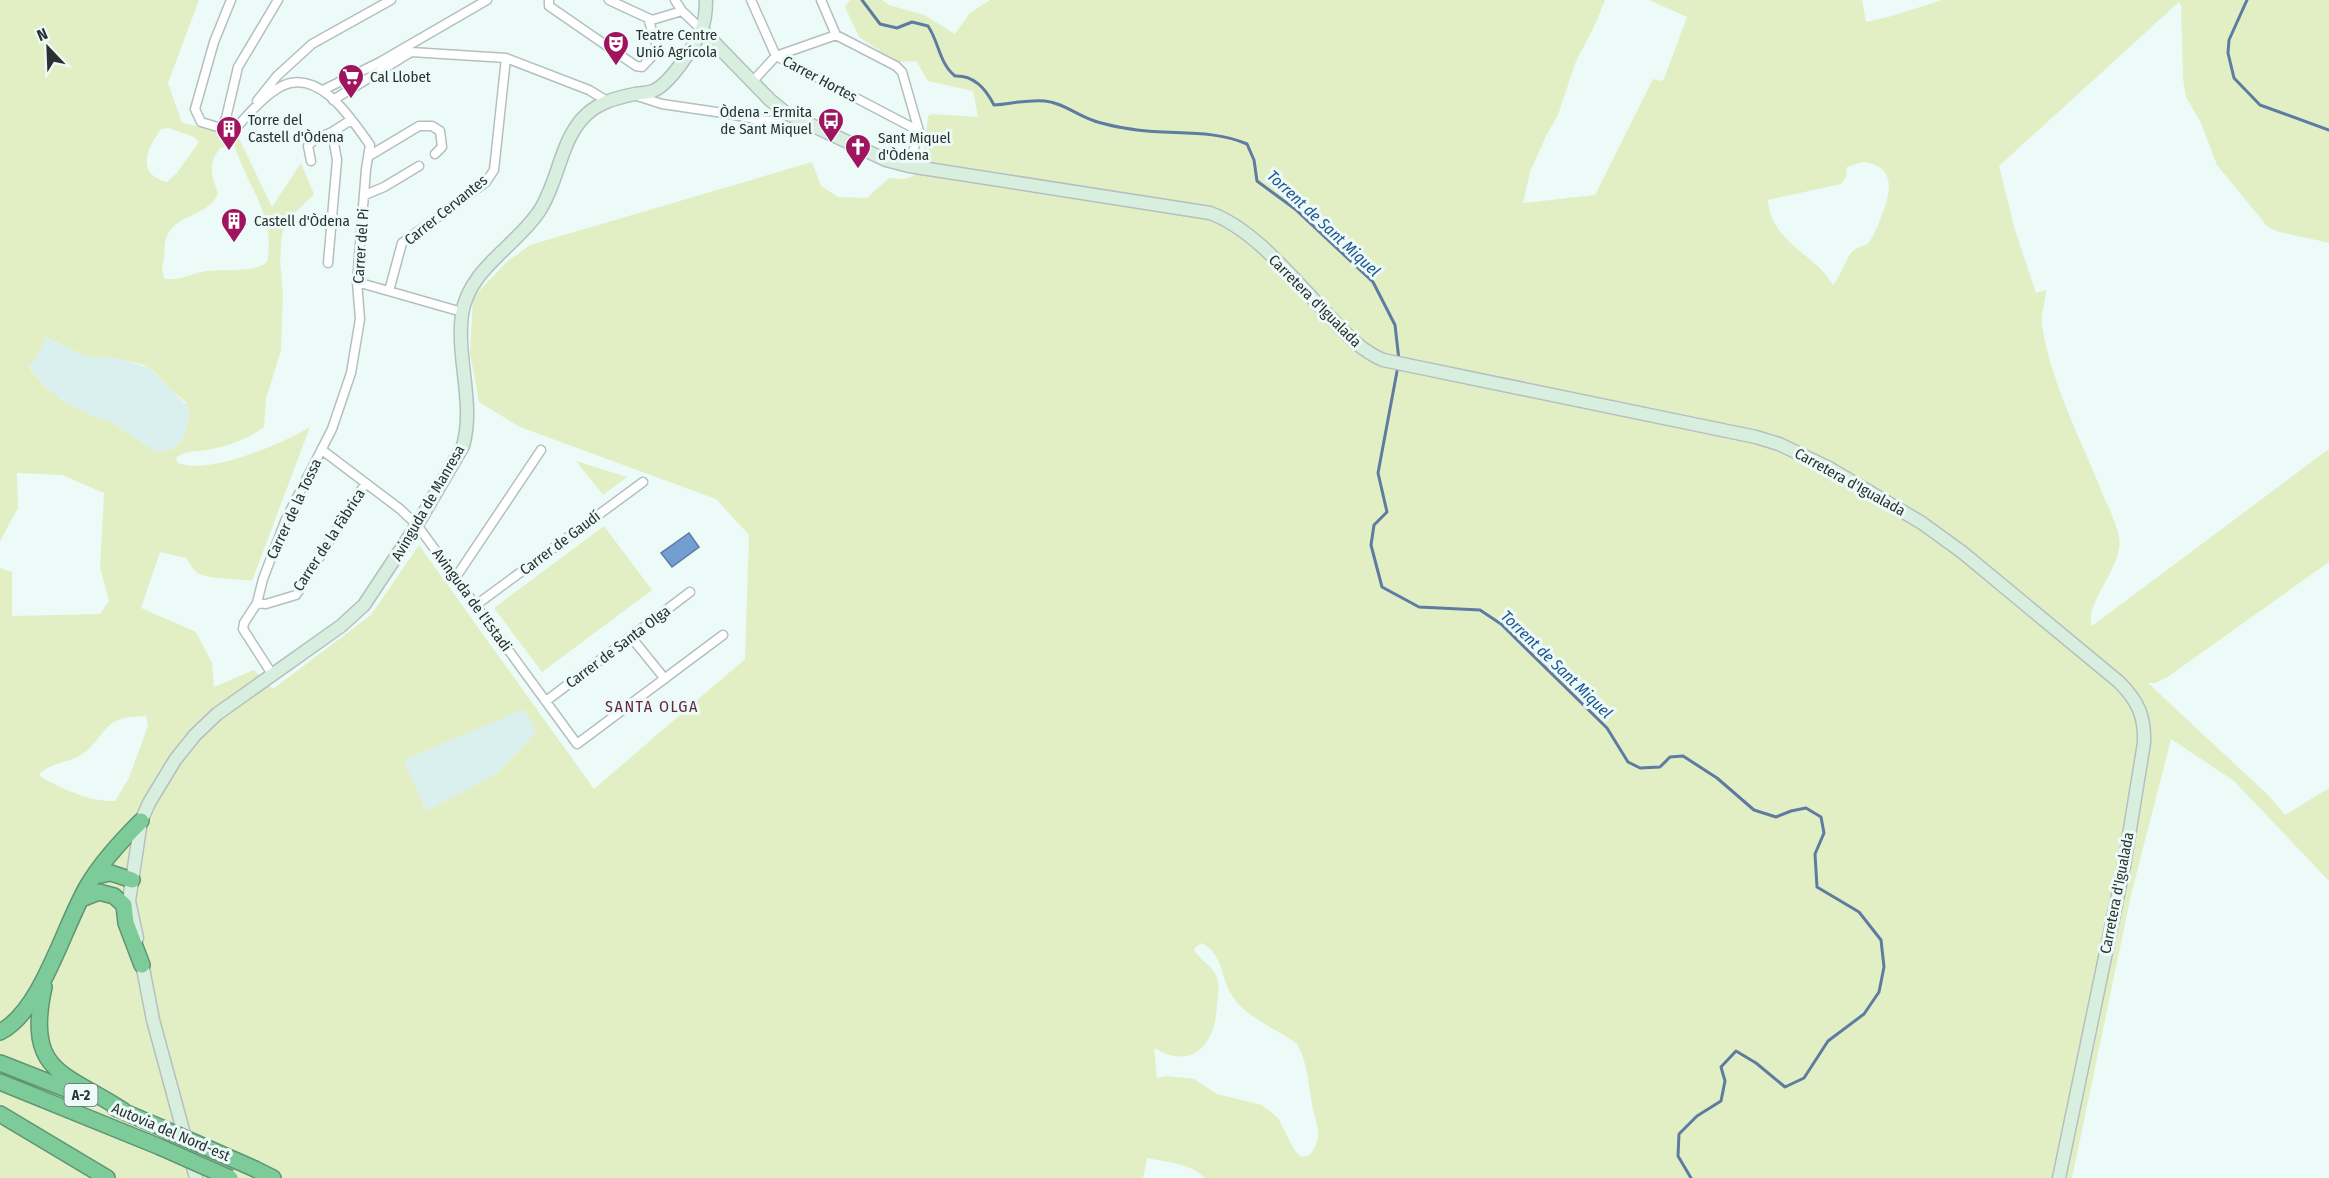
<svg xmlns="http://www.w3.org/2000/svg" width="2329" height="1178" font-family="'Fira Sans Condensed',sans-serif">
<rect width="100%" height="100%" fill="#ecfaf8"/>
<path fill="#d9f0ee" d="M 44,337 L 85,356 L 120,359 L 149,368 L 188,406 L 190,415 L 183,439 L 173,449 L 157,452 L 113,423 L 86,413 L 56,396 L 44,386 L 29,366 L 41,350 Z
M 525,708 L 537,732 L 498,773 L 426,811 L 403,760 Z"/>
<path fill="#e2efc5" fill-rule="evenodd" d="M 0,0 L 199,0 L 168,83 L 182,123 L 237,134 L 272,207 L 301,163 L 314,194 L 287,221 L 282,234 L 280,259 L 283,294 L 281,350 L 266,399 L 264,427 C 249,439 225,447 207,450 C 196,452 185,450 176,458 L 178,463 C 208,475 283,444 310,427 L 252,581 C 237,578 210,580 198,573 C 193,570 189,562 186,558 L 160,552 L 141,608 L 196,632 L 212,663 L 214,687 L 254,670 L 273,689 L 371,615 L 419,545 L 594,789 L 745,659 L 749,535 L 716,499 L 520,427 L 479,402 L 470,353 L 473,297 L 508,261 L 530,245 L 812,162 L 821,186 L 838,197 L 867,198 L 889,178 L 904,179 L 919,174 C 924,155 926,135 928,116 L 931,114 L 978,117 L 973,91 L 928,81 L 916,61 L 897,62 L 859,37 L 845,7 L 850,0 L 882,0 L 889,5 L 924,15 L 955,34 L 970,13 L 990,0 L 1605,0 L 1593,29 L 1576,61 L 1558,115 L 1546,136 L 1530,172 L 1523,203 L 1595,195 L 1653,79 L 1660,81 L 1664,79 L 1687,17 L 1649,0 L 1862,0 L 1866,22 L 1892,16 L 1942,0 L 2329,0 L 2329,243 C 2312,238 2280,235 2267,226 L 2217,165 L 2201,123 L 2186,97 L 2183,78 L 2181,6 L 2179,2 L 1999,166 L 2015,230 L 2036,293 L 2046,290 C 2046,302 2040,314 2042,326 C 2052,385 2079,435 2101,490 C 2107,505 2116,521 2119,537 C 2125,565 2083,604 2092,626 L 2329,449 L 2329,562 L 2166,678 L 2155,683 L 2148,683 L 2269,796 L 2285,815 L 2329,788 L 2329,881 L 2234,781 L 2171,739 L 2131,895 L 2072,1178 L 1205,1178 C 1190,1163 1167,1162 1147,1158 L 1143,1178 L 0,1178 L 0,568 L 12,572 L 12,616 L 100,614 L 109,601 L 100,567 L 104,493 L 62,475 L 17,473 L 18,508 L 0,541 ZM 169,128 L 194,137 L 199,142 L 176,174 L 167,182 C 135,174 147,148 161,129 ZM 232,144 L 235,147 C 248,188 276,216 267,262 C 255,273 223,269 207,271 C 192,273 180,281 165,279 C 160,272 163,265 164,257 C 165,250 164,240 168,234 C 178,214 211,215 218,193 C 211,176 208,164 220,148 ZM 1863,162 C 1899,166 1890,196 1880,220 C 1877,227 1874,235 1870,241 C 1866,247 1856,246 1851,253 C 1844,263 1841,276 1833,285 C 1814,252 1771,243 1768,200 L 1841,184 L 1846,177 L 1847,167 ZM 45,337 L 85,356 L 120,359 L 144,365 L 153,371 L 170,389 L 186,402 L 190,415 L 183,439 L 173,449 L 157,452 L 113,423 L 86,413 L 61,399 L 44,386 L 29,367 L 41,350 ZM 524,709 L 536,732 L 498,773 L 426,811 L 404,760 ZM 146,716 L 148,726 L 129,778 L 115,801 C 89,802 63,789 41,777 L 39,774 C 51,763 67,763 81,755 C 94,747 100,734 110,725 C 120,716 135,717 146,716 ZM 1201,943 C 1224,953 1220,979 1233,997 C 1247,1018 1277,1029 1297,1044 C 1308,1064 1308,1082 1312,1104 C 1314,1116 1319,1126 1318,1137 C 1317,1144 1314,1149 1310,1155 L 1301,1157 L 1295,1151 L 1278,1118 L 1262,1105 L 1217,1094 L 1194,1079 L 1166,1076 L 1157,1078 L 1154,1048 C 1193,1071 1215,1044 1217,1006 C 1218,997 1220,987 1217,978 C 1213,965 1200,961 1194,949 Z
M 576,461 L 627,477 L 603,495 Z
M 604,526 L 652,590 L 542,672 L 494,608 Z"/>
<path fill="#749dd1" stroke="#5e7ca1" stroke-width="1.5" d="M 689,533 L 699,547 L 672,567 L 661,553 Z"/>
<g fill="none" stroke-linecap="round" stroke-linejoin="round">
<path stroke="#5e7ca1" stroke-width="3" d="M 862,0 L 880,24 L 897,28 L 912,22 L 928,26 C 939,42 939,63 955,76 C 974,75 986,89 994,105 C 1010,104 1029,99 1045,101 C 1063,103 1075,114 1092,120 C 1105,125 1123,128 1137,130 C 1174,135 1212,129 1247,144 L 1254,160 L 1257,181 L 1295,209 L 1373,282 L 1395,325 L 1399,360
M 2247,0 L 2229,40 L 2228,53 L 2234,78 L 2260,105 L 2329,130
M 1398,366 L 1378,473 L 1387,512 L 1374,525 L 1371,545 L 1382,587 L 1419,607 L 1480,610 L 1501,624 L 1607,728 L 1628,762 L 1640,768 L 1660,767 L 1670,757 L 1683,756 L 1717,778 L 1754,810 L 1776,817 L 1791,811 L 1806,808 L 1821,817 L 1824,833 L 1815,854 L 1817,887 L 1859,912 L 1881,940 L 1884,967 L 1879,992 L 1864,1014 L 1828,1041 L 1804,1078 L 1785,1087 L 1756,1063 L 1736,1051 L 1721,1067 L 1725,1081 L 1721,1101 L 1697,1116 L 1679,1134 L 1678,1156 L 1691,1178"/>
<defs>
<path id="street" d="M 549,0 L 549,6 L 636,66 L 642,67 L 658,50 L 648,18
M 609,0 L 652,20 L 682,11
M 675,0 L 682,11 L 702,30
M 751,0 L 776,56 L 919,131
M 821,0 L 836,35 L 896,66 L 902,72 L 919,131 L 909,166
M 752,82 L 776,56 L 836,35
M 323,90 L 380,62 L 487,0
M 637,96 L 662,104 L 730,114 L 759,120 L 773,121 L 786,113
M 333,100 L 411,52 L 506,58 L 589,90 L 607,101
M 257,101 L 277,76 L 312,44 L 391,0
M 226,118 L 221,128 L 201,122 L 195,109 L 214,42 L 231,0
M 369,156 L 419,126 L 432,126 L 440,131 L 442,147 L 435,154
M 311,161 L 308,146 L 315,139 L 332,132
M 365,195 L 384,187 L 419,166
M 328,263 L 337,160 L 332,132 L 351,120
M 357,282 L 462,312
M 389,291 L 402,243 L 486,182 L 494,170 L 506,58
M 322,450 L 400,509 L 417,525 L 577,744 L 723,635
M 456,577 L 541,450
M 257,603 L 266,604 L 296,595 L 365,484
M 476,605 L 643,482
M 631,637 L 665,679
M 272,674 L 243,629 L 244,623 L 257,603 L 263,579 L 286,519 L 332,429 L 351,373 L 360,319 L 357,282 L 366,169 L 370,145 C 352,120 320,68 282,86 C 263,96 248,115 234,130 L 226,118 L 238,67 L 278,0
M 546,701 L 690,592"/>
<path id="secondary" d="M 702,30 L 770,100 L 786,113 L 886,160 L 909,166 L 1210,213 C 1257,230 1298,285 1333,320 C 1349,337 1362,351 1383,360 L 1756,437 L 1779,444 L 1829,468 L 1922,523 L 1962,552 L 2119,682 C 2138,701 2145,716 2144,743 L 2124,866 L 2059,1178
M 137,938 L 129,901 L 141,821 L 149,803 L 175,760 L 195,735 L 217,714 L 341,626 L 364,605 L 417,525 L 463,446 C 475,403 456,358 462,314 C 469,268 517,246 540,210 C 558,182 560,144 582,119 C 596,103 615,98 635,94 C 640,93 647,93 653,91 C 670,84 693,48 701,31 C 705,22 706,10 706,0
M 141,958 L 153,1020 L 196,1178"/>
<path id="highway" d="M 95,876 L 111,873 L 132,880
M 81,899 L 99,892 L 114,896 L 124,905 L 126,923 L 142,965
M 44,987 C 25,1073 64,1072 124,1111
M 0,1032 C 42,1011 64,925 88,885 C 102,861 122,840 141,821
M 0,1063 L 84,1096
M 0,1082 L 160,1147
M 115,1108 L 162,1128
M 0,1114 L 107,1178
M 255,1169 L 273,1178"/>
</defs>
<use href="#street" stroke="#b3c0bf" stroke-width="11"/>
<use href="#secondary" stroke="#b3c0bf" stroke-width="15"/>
<use href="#highway" stroke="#609574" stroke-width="18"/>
<use href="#street" stroke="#fff" stroke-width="8"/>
<use href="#secondary" stroke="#d8efe0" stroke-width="12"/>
<use href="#highway" stroke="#7ccb98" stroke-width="15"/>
<defs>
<path id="highway-bridge" d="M 162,1128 L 255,1169
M 160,1147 L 230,1178"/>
</defs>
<use href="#highway-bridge" stroke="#609574" stroke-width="18" stroke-linecap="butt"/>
<use href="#highway-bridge" stroke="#7ccb98" stroke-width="15"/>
</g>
<defs>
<symbol id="theatre-pin" viewBox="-11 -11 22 30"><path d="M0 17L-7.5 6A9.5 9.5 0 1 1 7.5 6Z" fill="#a0135e" stroke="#ecfaf8"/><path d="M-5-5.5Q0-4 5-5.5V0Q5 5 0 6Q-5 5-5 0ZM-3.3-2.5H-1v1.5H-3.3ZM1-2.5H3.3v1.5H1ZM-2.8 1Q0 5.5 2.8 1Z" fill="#fff"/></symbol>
<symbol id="supermarket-pin" viewBox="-11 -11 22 30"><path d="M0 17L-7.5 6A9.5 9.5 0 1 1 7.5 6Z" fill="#a0135e" stroke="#ecfaf8"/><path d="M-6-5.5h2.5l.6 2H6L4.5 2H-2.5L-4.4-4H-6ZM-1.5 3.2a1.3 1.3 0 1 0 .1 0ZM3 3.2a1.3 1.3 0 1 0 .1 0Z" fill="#fff"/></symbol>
<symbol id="bus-pin" viewBox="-11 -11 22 30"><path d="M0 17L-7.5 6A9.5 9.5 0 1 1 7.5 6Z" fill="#a0135e" stroke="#ecfaf8"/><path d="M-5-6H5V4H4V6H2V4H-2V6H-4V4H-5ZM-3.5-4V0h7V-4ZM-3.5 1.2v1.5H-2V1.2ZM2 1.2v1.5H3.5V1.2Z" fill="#fff"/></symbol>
<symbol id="building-pin" viewBox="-11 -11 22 30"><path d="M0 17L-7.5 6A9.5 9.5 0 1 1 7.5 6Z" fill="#a0135e" stroke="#ecfaf8"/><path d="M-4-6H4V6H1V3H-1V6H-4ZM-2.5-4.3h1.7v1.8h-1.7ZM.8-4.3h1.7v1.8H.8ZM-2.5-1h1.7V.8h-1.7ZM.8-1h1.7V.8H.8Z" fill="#fff"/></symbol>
<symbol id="church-pin" viewBox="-11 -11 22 30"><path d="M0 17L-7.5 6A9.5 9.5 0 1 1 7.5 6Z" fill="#a0135e" stroke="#ecfaf8"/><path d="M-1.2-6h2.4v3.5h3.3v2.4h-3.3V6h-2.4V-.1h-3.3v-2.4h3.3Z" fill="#fff"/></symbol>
</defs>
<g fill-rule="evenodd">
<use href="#theatre-pin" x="601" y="29" width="30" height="40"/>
<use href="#supermarket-pin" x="336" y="62" width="30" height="40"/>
<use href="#bus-pin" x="816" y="106" width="30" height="40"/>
<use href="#building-pin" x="214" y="114" width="30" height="40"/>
<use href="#church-pin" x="843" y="132" width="30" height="40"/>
<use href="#building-pin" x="219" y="206" width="30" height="40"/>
</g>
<g text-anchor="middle" stroke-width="6" stroke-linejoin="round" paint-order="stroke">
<rect fill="#ecfaf8" stroke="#656d6c" stroke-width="1.5" x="64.5" y="1084" width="33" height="22" rx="4.5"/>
<g font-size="14" font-weight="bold" fill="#2b3030">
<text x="81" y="1100">A-2</text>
</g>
<g font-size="15" fill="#2b3030" stroke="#ecfaf8" text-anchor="start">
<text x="636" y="40">Teatre Centre<tspan x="636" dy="17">Unió Agrícola</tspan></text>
<text x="370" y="82">Cal Llobet</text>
<text x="812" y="117" text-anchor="end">Òdena - Ermita<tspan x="812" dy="17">de Sant Miquel</tspan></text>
<text x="248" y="125">Torre del<tspan x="248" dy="17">Castell d'Òdena</tspan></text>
<text x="878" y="143">Sant Miquel<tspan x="878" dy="17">d'Òdena</tspan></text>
<text x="254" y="226">Castell d'Òdena</text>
</g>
<g font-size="15" fill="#2b3030" stroke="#ecfaf8">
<text transform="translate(820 79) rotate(28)" y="5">Carrer Hortes</text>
<text transform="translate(446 210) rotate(-39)" y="5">Carrer Cervantes</text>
<text transform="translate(361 246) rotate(-86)" y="5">Carrer del Pi</text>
<text transform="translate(1315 301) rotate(45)" y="5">Carretera d'Igualada</text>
<text transform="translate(1850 482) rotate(29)" y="5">Carretera d'Igualada</text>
<text transform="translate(428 503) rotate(-60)" y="5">Avinguda de Manresa</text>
<text transform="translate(294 509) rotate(-65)" y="5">Carrer de la Tossa</text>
<text transform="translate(329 540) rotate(-57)" y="5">Carrer de la Fàbrica</text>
<text transform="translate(560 543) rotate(-37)" y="5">Carrer de Gaudí</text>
<text transform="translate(472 600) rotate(54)" y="5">Avinguda de l'Estadi</text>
<text transform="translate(618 647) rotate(-37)" y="5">Carrer de Santa Olga</text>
<text transform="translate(2117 893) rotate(-79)" y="5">Carretera d'Igualada</text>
<text transform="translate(171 1132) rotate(23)" y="5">Autovia del Nord-est</text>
</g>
<g font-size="16" font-style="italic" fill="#1e5394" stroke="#ecfaf8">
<text transform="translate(1324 223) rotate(43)" y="6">Torrent de Sant Miquel</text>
<text transform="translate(1557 664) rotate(44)" y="6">Torrent de Sant Miquel</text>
</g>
<g font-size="16" letter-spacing="1.5" fill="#682643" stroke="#ecfaf8">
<text x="652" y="712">SANTA OLGA</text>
</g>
</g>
<g transform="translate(48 48) rotate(337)" stroke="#ecfaf8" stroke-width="4.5" paint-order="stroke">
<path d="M0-4.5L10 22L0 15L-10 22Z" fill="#2b3030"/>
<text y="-9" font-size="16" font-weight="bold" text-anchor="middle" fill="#2b3030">N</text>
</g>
</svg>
